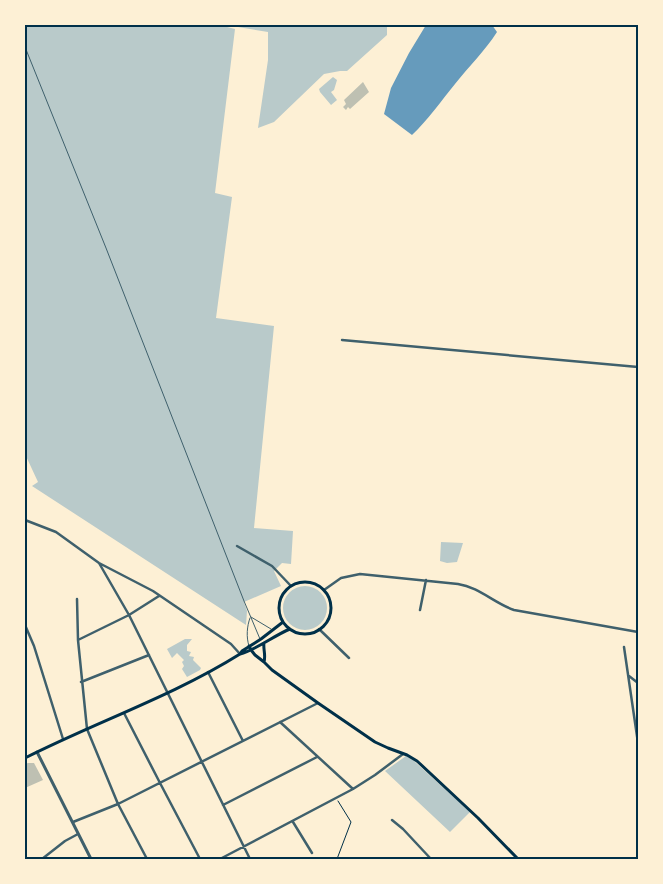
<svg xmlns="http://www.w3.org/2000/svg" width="663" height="884" font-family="'Work Sans',sans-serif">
<rect width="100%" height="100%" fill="#fdf0d5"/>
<path fill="#b9caca" d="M 25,25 L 219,25 L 235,29 L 215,193 L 232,197 L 216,318 L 274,326 L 254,528 L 293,531 L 291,564 L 282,563 L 274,571 L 281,586 L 244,602 L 247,611 L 246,625 L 32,486 L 38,482 L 25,454 Z
M 238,25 L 387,25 L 387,35 L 347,71 L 340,71 L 324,74 L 274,122 L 258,128 L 268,60 L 268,32 L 238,27 Z
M 333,77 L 337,80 L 334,90 L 331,92 L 337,100 L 331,105 L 320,92 L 319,89 Z
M 441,542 L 463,543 L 457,562 L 447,563 L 440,561 Z
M283 608a22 22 0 1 1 44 0a22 22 0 1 1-44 0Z
M 185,639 L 192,639 L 187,645 L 187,651 L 191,652 L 189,656 L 194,657 L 193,660 L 201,668 L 200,670 L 187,677 L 182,669 L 184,666 L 182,662 L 184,660 L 177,653 L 172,658 L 167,649 Z
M 406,756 L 413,760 L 470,812 L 450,832 L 385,771 Z"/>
<path fill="#669bbc" d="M 426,25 L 492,25 L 497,32 C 485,51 469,66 455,84 C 441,101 428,120 412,135 L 384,114 L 391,88 L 409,53 Z"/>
<path fill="#bec0b2" d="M 363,82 L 369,92 L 350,109 L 348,107 L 346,110 L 343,107 L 346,104 L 344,100 Z
M 28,763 L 34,763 L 43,780 L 25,788 L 25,764 Z"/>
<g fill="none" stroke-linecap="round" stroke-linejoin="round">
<path stroke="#003049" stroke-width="1" d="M 337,859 L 351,822 L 338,801"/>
<path stroke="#3f606c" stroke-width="1" d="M 25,47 L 106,248 L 244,601 L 260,639
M 251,617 L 271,629
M 249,646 C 246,637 247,626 250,618"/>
<path stroke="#3f606c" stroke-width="2.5" d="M 342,340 L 638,367
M 25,520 L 56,532 L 99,563 L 153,591 L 231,644 L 240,654
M 237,546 L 272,566 L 291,586
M 99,563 L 129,615 L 250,859
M 324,590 L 341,578 L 360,574 L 458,584 C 479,587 494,603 514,610 L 638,632
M 77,599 L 78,640 L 87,729 L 118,804 L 147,859
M 420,610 L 426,580
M 25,625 L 34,646 L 63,739
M 319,629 L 349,658
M 78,640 L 129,615 L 159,596
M 624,647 L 638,743
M 208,672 L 243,741
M 629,676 L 638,683
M 81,682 L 149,655
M 124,713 L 160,783 L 200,859
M 280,722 L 353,789
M 223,805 L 317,757
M 392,820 L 403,829 L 431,859
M 73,822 L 118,804 L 318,703
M 293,822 L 312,853
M 42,859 L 65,841 L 78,834
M 220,859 L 353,789 L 375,775 L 403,754"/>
<path stroke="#3f606c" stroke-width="3" d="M 37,752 L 91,859"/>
<path stroke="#003049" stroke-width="3" d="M279 608a26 26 0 1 1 52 0a26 26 0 1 1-52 0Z
M 264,643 C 263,649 266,655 264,662
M 249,646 L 251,650 L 255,655 L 264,662 L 272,670 L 318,703 L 375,742 L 388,748 L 407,755 L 417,761 L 478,818 L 518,859
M 240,654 C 258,649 273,636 290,629
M 25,758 C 96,722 173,696 240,654 L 242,651 L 261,639 L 283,622"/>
</g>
<rect width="663" height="884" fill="none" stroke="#fdf0d5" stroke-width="52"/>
<rect x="26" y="26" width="611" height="832" fill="none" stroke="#003049" stroke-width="2"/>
</svg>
